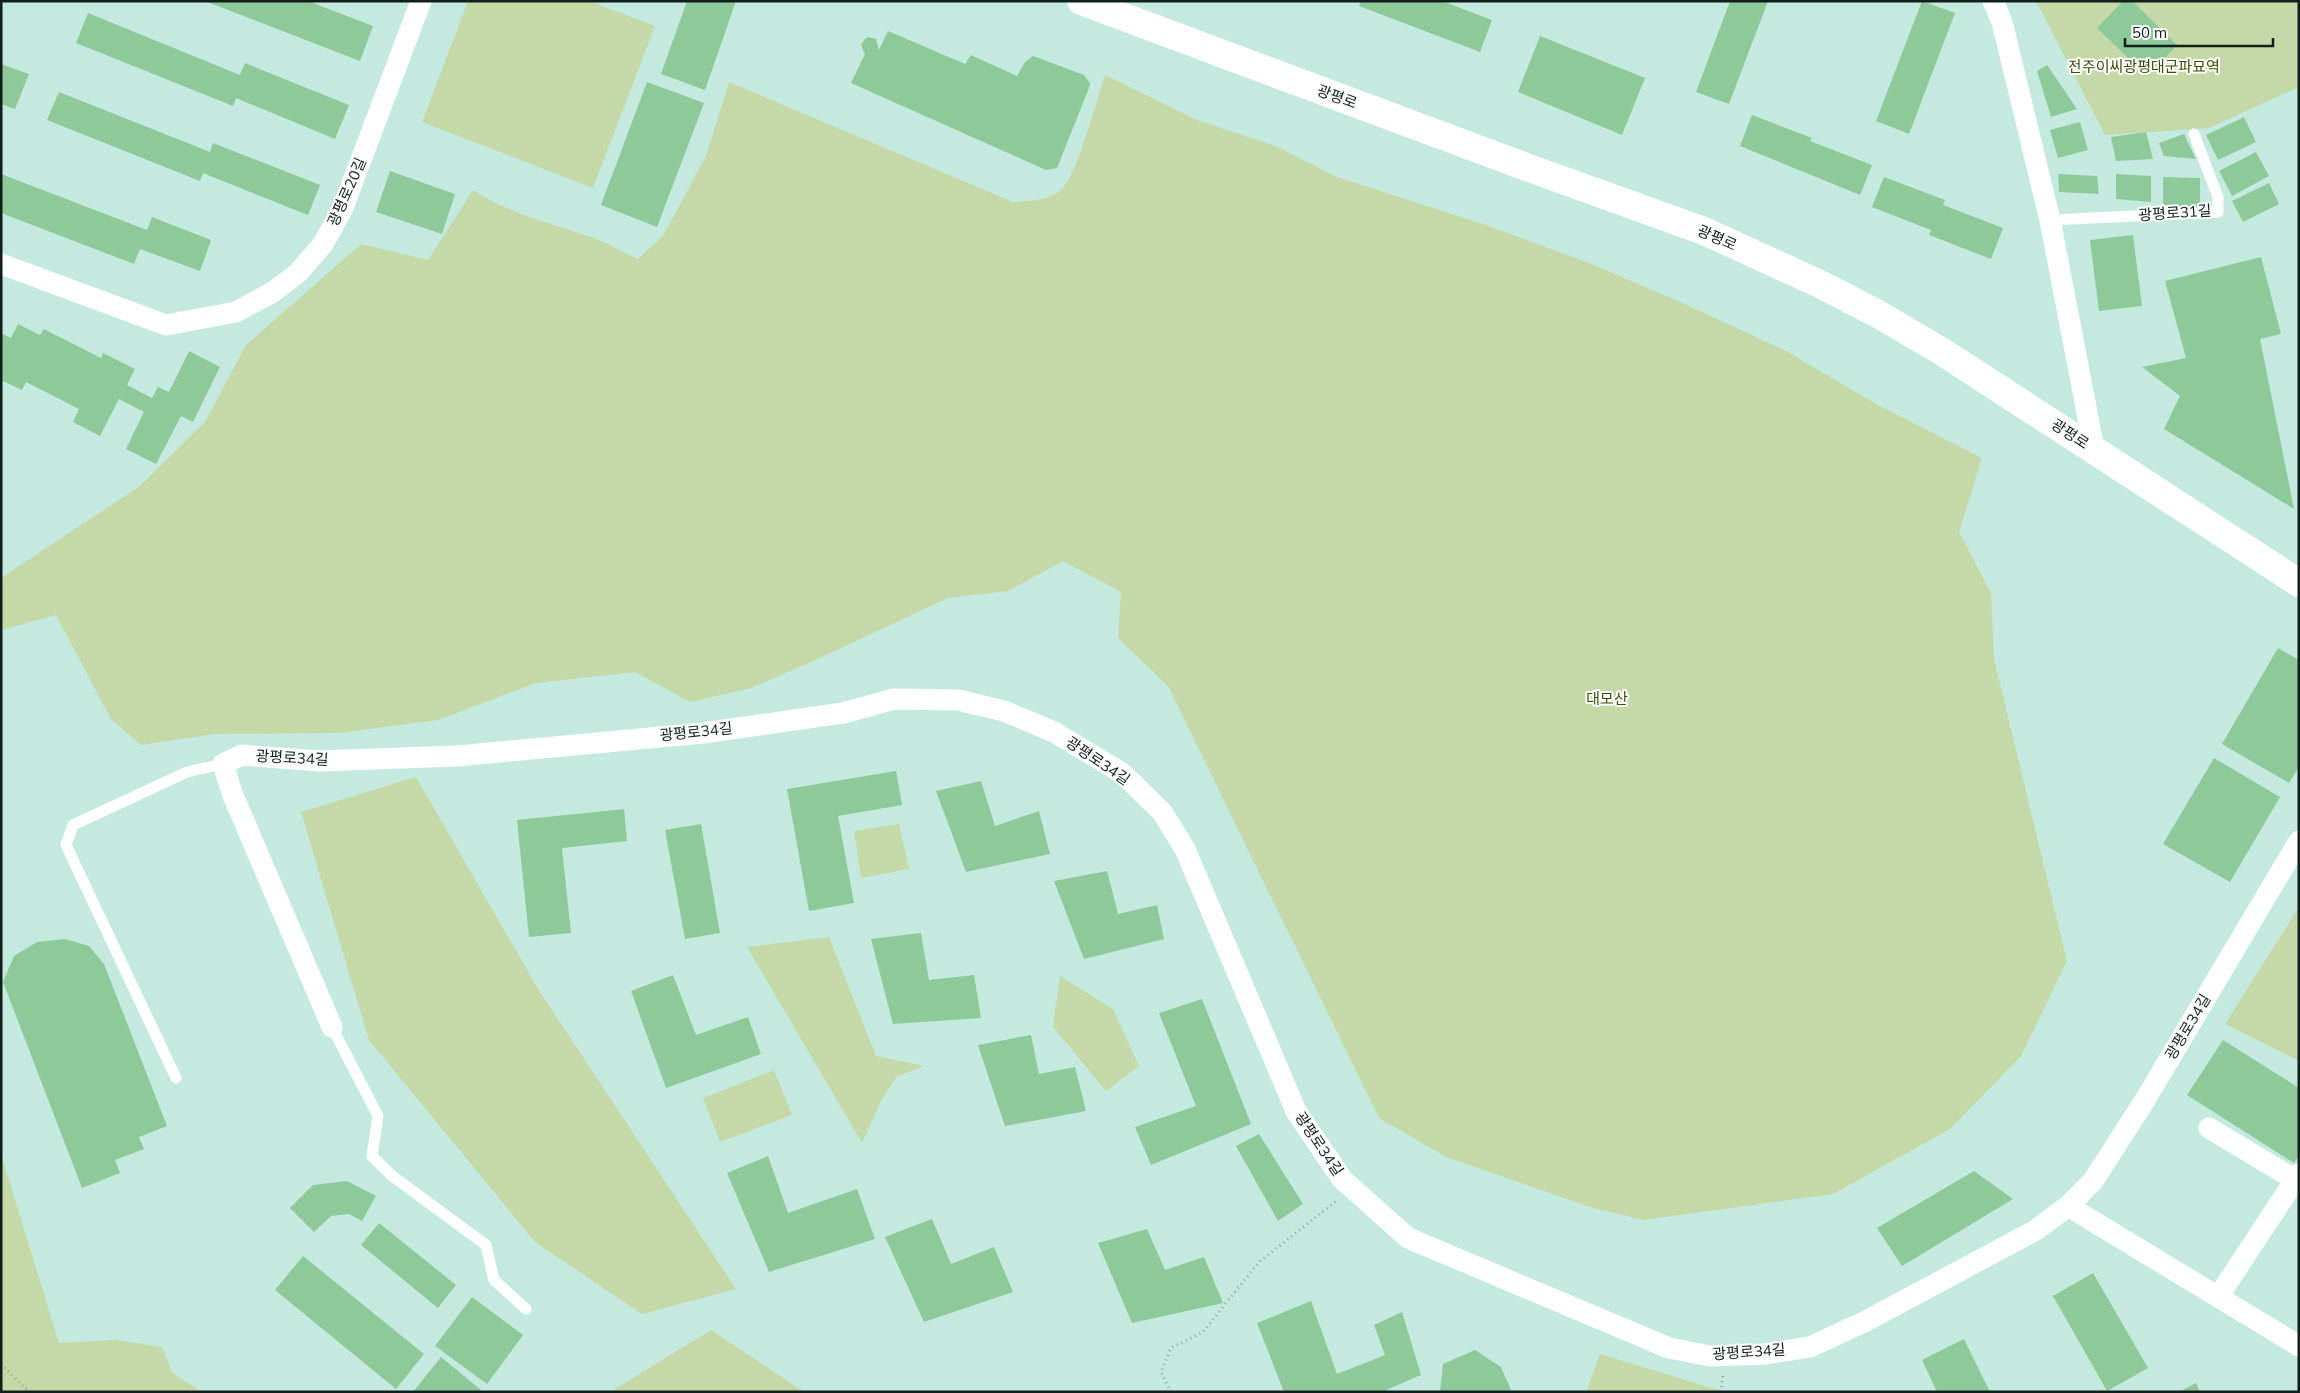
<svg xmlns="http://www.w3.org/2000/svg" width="2300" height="1393" font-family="Mulish,'Noto Sans KR',sans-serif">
<rect width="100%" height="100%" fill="#c4eadf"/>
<path fill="#c5d8a7" d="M 468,1 L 589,1 L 655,26 L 593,188 L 422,122 Z
M 2036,1 L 2299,1 L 2299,87 L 2209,128 L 2105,135 Z
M 1105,75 L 1197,120 L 1276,146 L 1337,177 L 1486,225 L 1589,263 L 1685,304 L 1786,351 L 1876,404 L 1982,458 L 1959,532 L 1991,593 L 1994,659 L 2067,961 L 2021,1056 L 1950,1129 L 1833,1194 L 1643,1220 L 1590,1207 L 1446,1157 L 1379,1118 L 1168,686 L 1118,638 L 1121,592 L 1063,561 L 1008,591 L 948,598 L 809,663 L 751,688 L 690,702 L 635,672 L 536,683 L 438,720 L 339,733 L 215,734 L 141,745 L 111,719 L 56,615 L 1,630 L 1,578 L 140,486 L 205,422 L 246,345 L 361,244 L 428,260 L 473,190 C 508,213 549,223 588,236 C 605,241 621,252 638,259 L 663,236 L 706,156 L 729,82 L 1013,202 C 1030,201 1046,201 1061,190 C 1077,177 1097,98 1105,75 Z
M 416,777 L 538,989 L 736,1289 L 642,1314 L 535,1242 L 369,1040 L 301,812 Z
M 899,824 L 909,869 L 861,878 L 854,831 Z
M 2299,907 L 2299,1061 L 2225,1024 Z
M 829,937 L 876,1056 L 924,1066 L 896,1077 L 882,1099 L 862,1143 L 747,947 Z
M 1060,976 L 1113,1009 L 1139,1066 L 1106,1091 L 1053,1027 Z
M 774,1070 L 792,1115 L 720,1142 L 703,1098 Z
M 1,1154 L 59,1343 L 115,1340 L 162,1347 L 172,1372 L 201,1392 L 1,1392 Z
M 711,1330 L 804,1392 L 610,1392 Z
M 1600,1354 L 1725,1392 L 1586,1392 Z"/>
<path fill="#8ec99a" d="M 205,1 L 308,1 L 373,26 L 360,61 Z
M 687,1 L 736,1 L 705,90 L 661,74 Z
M 1361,1 L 1442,1 L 1492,20 L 1480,52 L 1359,6 Z
M 1730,1 L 1768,1 L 1729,104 L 1696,92 Z
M 1922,1 L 1955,13 L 1909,134 L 1876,121 Z
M 2123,1 L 2132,1 L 2177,45 L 2147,76 L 2097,28 Z
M 88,13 L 240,75 L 245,63 L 349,105 L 335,139 L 236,98 L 233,106 L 76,43 Z
M 888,31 L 965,64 L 971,55 L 1017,76 L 1025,62 L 1033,56 L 1084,75 L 1090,83 L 1089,88 L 1057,168 L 1046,170 L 851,83 L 865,54 L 861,45 L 864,40 L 868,37 L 876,39 L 879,50 Z
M 1540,36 L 1645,78 L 1622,135 L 1518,92 Z
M 1,64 L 29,74 L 15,109 L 1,104 Z
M 2047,65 L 2077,109 L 2051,117 L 2037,71 Z
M 647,82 L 704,103 L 657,227 L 601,205 Z
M 59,92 L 210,152 L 213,143 L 320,185 L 308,215 L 203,173 L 200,181 L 47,120 Z
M 1752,115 L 1812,138 L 1810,141 L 1872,165 L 1860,195 L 1740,146 Z
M 2244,117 L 2256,142 L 2218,160 L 2206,135 Z
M 2080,122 L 2088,150 L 2058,158 L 2050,130 Z
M 2146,132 L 2153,159 L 2116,161 L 2111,137 Z
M 2184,134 L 2196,159 L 2164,156 L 2159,143 Z
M 2256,152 L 2269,176 L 2232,196 L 2219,171 Z
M 390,171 L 455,194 L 442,234 L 376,212 Z
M 1,174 L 147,230 L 152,217 L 211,240 L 200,271 L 140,249 L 134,264 L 1,213 Z
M 2058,174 L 2097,176 L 2099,194 L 2059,192 Z
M 2116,174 L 2151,176 L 2151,202 L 2116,199 Z
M 1884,177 L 1945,200 L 1943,205 L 2003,228 L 1991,259 L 1929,235 L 1931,230 L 1872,207 Z
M 2163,177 L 2200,178 L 2200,207 L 2163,205 Z
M 2269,183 L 2279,204 L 2243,222 L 2232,201 Z
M 2133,235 L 2142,306 L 2099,311 L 2090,240 Z
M 2261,257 L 2281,334 L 2260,339 L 2294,509 L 2164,429 L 2180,396 L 2142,367 L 2186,358 L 2165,281 Z
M 18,324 L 40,335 L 44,329 L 101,358 L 103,353 L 135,369 L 127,385 L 152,398 L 158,387 L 169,392 L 189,351 L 220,367 L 193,422 L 181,416 L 156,464 L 126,449 L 144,412 L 119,399 L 100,436 L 73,422 L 79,409 L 26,382 L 22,390 L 1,380 L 1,333 L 11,338 Z
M 2278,648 L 2299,660 L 2299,767 L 2289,783 L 2222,744 Z
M 2214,758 L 2280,797 L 2230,882 L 2163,844 Z
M 896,771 L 902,805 L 838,816 L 854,903 L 809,911 L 787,789 Z
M 981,781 L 995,826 L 1039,811 L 1050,854 L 966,872 L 936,791 Z
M 624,809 L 627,841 L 562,848 L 571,933 L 529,937 L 517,820 Z
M 701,824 L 720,933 L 685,939 L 665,830 Z
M 1107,871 L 1118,914 L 1157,905 L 1164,939 L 1084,959 L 1054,881 Z
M 921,933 L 929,980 L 974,975 L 981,1018 L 893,1024 L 871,939 Z
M 65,939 L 89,946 L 104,964 L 167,1126 L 139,1137 L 144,1149 L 115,1160 L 120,1173 L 82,1188 L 3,982 L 14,956 L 37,942 Z
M 673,975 L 696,1035 L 748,1017 L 761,1054 L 666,1088 L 631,991 Z
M 1202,999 L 1251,1124 L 1151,1165 L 1135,1127 L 1196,1106 L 1159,1013 Z
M 1031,1035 L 1039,1074 L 1075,1067 L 1086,1111 L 1005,1126 L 978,1045 Z
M 2223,1040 L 2299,1088 L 2299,1155 L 2294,1163 L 2187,1095 Z
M 1259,1134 L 1303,1204 L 1278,1221 L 1236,1146 Z
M 768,1156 L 788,1213 L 857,1189 L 875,1239 L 769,1272 L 727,1173 Z
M 1974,1171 L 2013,1199 L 1902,1266 L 1877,1228 Z
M 347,1181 L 376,1196 L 362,1221 L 349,1214 L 331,1216 L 314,1232 L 290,1208 L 313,1185 Z
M 932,1219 L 951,1264 L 994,1247 L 1013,1292 L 924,1322 L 885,1237 Z
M 379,1223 L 456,1285 L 438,1308 L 361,1245 Z
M 1147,1229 L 1165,1270 L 1204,1257 L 1223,1303 L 1132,1323 L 1098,1243 Z
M 303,1256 L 424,1354 L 396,1389 L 275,1290 Z
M 2093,1273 L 2148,1368 L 2107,1391 L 2053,1296 Z
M 472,1297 L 523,1335 L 487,1384 L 435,1346 Z
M 1311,1301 L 1337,1374 L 1385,1355 L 1374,1325 L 1402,1312 L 1421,1375 L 1382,1392 L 1284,1392 L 1257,1323 Z
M 1964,1339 L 1990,1392 L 1937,1392 L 1922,1360 Z
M 1475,1350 L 1501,1367 L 1511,1390 L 1509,1392 L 1440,1392 L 1443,1364 Z
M 441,1357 L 481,1390 L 480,1392 L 413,1392 Z
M 2196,1383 L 2200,1392 L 2179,1392 Z"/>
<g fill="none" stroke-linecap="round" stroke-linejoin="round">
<path stroke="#8caba2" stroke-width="3" stroke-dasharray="1 4" stroke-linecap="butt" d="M 1,1364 L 29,1392
M 1171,1392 L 1161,1372 L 1171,1348 L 1203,1332 L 1258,1263 L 1336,1201
M 1721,1392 L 1723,1375"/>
<path stroke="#fff" stroke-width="11" d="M 2050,220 L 2218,212 L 2218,197 L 2194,134
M 332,1027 L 378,1116 L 372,1156 L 391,1175 L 486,1245 L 494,1280 L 526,1309
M 176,1078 L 66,845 L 73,825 L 187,772 L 223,764"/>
<path stroke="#fff" stroke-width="21" d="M 1993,1 L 2002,22 L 2050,220 L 2094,449
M 1,264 L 166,325 L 236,312 L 273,292 L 298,273 L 323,244 L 342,210 L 421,1
M 332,1027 L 232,793 L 223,764 L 242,755 L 319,761 L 457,756 L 703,733 L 843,713 L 894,699 L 958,700 L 1004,711 L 1054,732 L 1122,773 L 1162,812 L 1185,849 L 1296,1111 L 1342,1179 L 1408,1238 L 1669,1348 L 1710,1356 L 1765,1354 L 1810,1347 L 1866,1321 L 2036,1230 L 2068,1206 L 2093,1181 L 2145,1100 L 2299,841
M 2209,1128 L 2299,1182
M 2068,1206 L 2299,1346
M 2218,1297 L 2299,1174"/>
<path stroke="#fff" stroke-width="28" d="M 1081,1 L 1529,168 L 1704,231 L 1822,285 L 1878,314 L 1941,351 L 2299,583"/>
</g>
<g text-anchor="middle" stroke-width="4" stroke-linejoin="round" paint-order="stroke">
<g font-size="15" fill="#3a4e05" stroke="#fff">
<text x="2144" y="72">전주이씨광평대군파묘역</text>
<text x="1607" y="704">대모산</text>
</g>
<g font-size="15" fill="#101f1b" stroke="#fff">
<text transform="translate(1337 97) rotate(20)" y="5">광평로</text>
<text transform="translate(347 192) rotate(-66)" y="5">광평로20길</text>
<text transform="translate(2175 213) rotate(-4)" y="5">광평로31길</text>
<text transform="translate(1717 238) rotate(24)" y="5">광평로</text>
<text transform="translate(2070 434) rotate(33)" y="5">광평로</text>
<text transform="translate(696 732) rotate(-6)" y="5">광평로34길</text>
<text transform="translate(292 758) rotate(3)" y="5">광평로34길</text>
<text transform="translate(1098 761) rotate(34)" y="5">광평로34길</text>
<text transform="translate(2188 1027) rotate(-59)" y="5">광평로34길</text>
<text transform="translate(1319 1144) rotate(56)" y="5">광평로34길</text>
<text transform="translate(1749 1352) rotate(-4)" y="5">광평로34길</text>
</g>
</g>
<rect width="2300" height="1393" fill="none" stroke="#101f1b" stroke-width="5"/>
<path d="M2125 38v8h148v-8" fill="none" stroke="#101f1b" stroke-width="2.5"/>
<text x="2132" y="38" font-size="15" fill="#101f1b" stroke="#ffffff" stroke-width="4" paint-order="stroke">50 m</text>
</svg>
